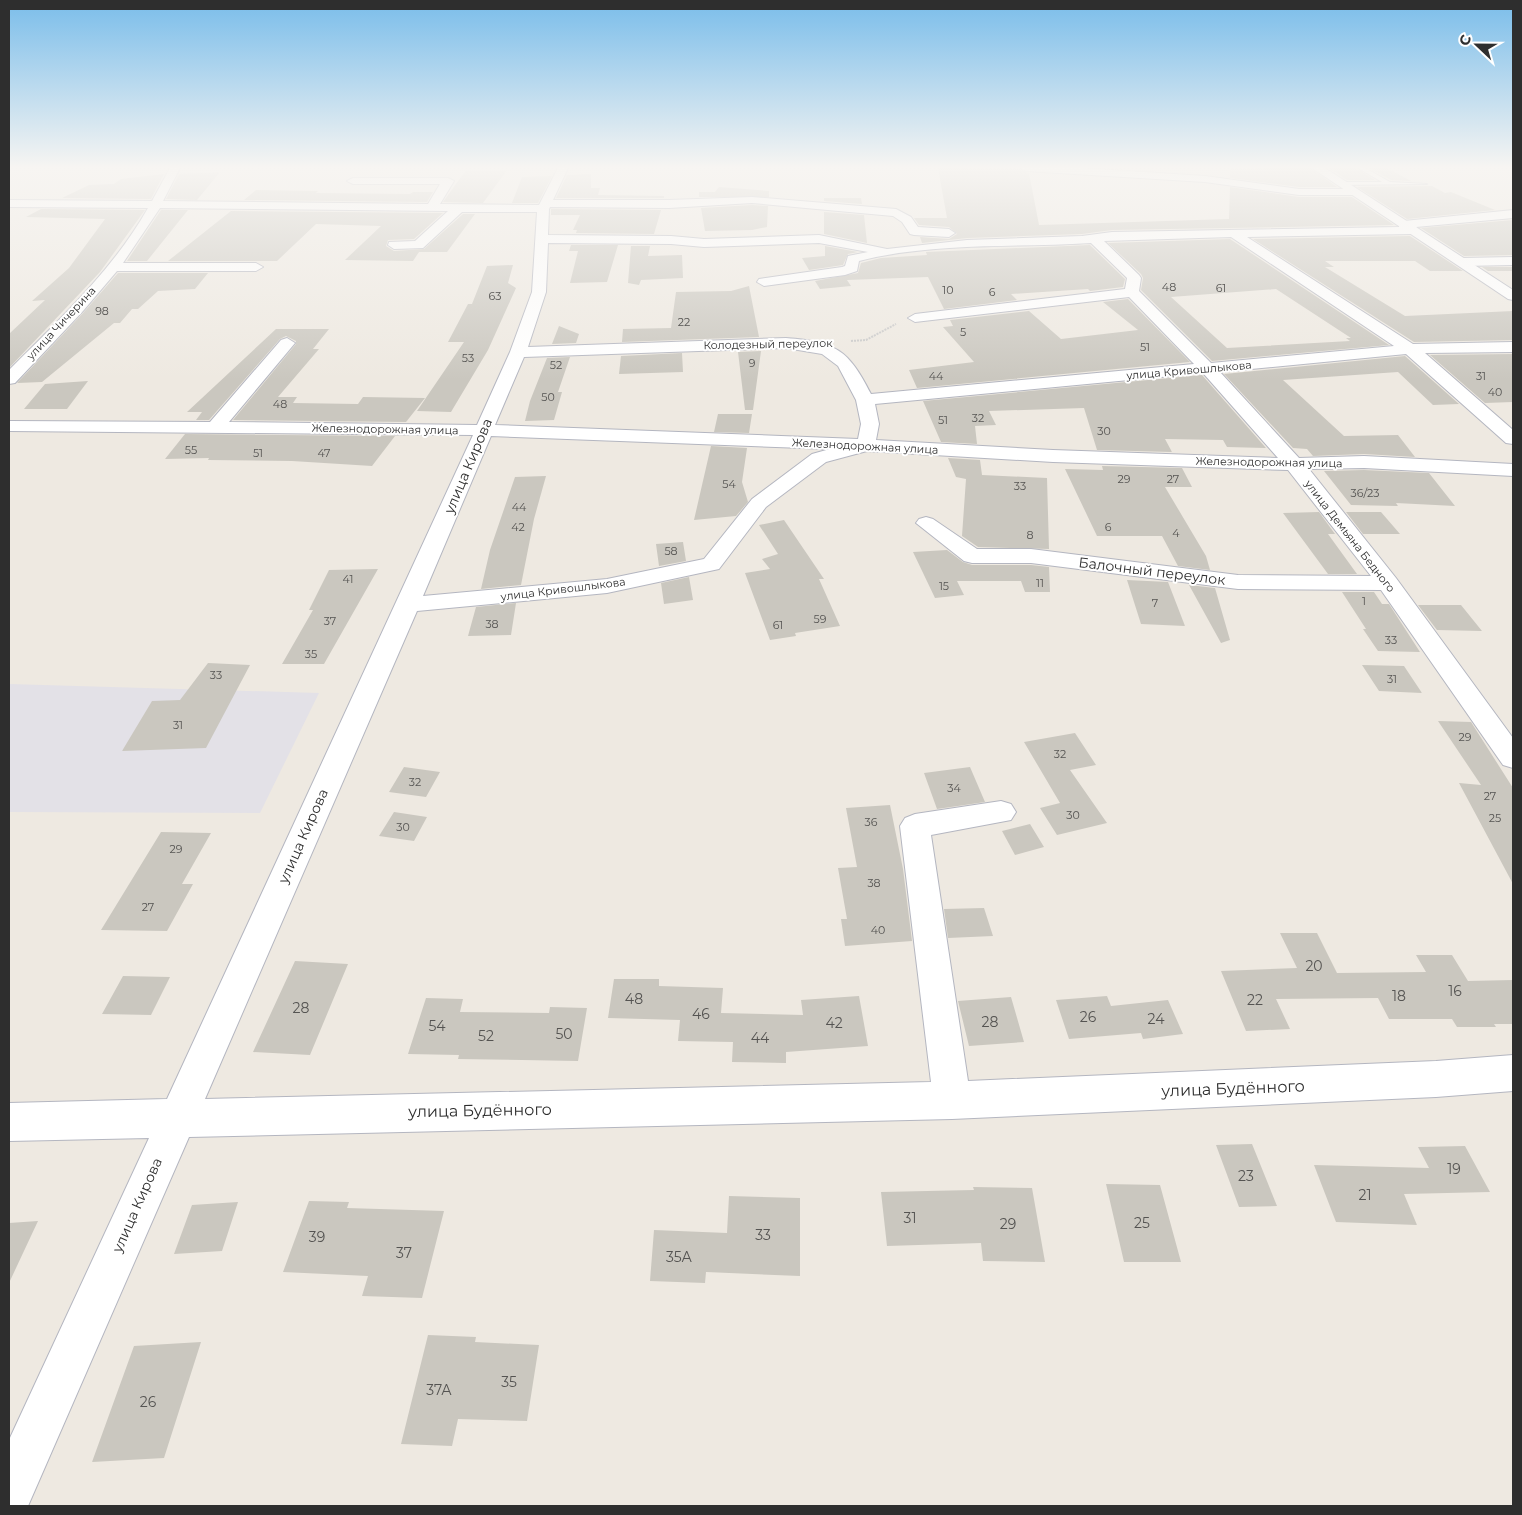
<svg xmlns="http://www.w3.org/2000/svg" width="1522" height="1515" font-family="Montserrat,sans-serif">
<rect width="100%" height="100%" fill="#eee9e1"/>
<path fill="#e3e1e7" d="M 9,684 L 319,693 L 260,813 L 9,812 Z"/>
<path fill="#cac7bf" fill-rule="evenodd" d="M 938,168 L 1020,169 L 1029,173 L 1039,225 L 1229,219 L 1230,187 L 1299,197 L 1352,197 L 1394,225 L 1112,230 L 1082,234 L 967,238 L 922,243 L 920,237 L 949,239 L 957,234 L 949,227 L 919,225 L 914,218 L 947,218 Z
M 1271,168 L 1310,168 L 1337,187 L 1299,187 L 1230,178 L 1230,169 Z
M 1329,168 L 1356,168 L 1375,180 L 1347,180 Z
M 1369,168 L 1387,168 L 1411,181 L 1391,180 Z
M 466,170 L 507,170 L 483,203 L 443,202 Z
M 220,172 L 197,200 L 166,199 L 179,174 Z
M 164,174 L 151,199 L 62,198 L 89,185 L 114,184 L 121,179 Z
M 591,174 L 591,188 L 600,188 L 598,195 L 664,196 L 664,198 L 556,198 L 567,175 Z
M 552,176 L 538,203 L 512,203 L 522,177 Z
M 1432,186 L 1445,193 L 1451,192 L 1495,210 L 1407,219 L 1357,187 Z
M 719,187 L 769,191 L 769,197 L 699,197 L 699,192 L 715,192 Z
M 256,190 L 318,191 L 316,193 L 410,194 L 413,192 L 433,192 L 427,202 L 244,200 Z
M 824,198 L 861,198 L 862,204 L 824,201 Z
M 752,205 L 768,206 L 767,227 L 752,230 L 705,231 L 701,208 Z
M 41,209 L 145,210 L 100,272 L 9,368 L 9,334 L 45,300 L 32,301 L 69,268 L 105,219 L 26,217 Z
M 551,209 L 661,210 L 654,234 L 576,233 L 577,230 L 573,230 L 580,215 L 551,215 Z
M 161,210 L 188,210 L 147,261 L 127,261 Z
M 231,211 L 443,213 L 414,239 L 388,240 L 386,246 L 394,251 L 424,249 L 463,214 L 475,214 L 447,252 L 419,252 L 413,261 L 345,260 L 381,226 L 316,224 L 277,261 L 168,261 Z
M 824,212 L 864,215 L 867,243 L 824,234 Z
M 1513,220 L 1513,255 L 1464,256 L 1421,228 Z
M 1410,236 L 1463,271 L 1430,271 L 1415,261 L 1325,261 L 1334,267 L 1325,267 L 1405,316 L 1513,311 L 1513,340 L 1414,342 L 1253,239 Z
M 1230,239 L 1389,345 L 1212,361 L 1141,290 L 1143,278 L 1141,274 L 1108,243 ZM 1276,289 L 1351,338 L 1346,338 L 1350,341 L 1227,348 L 1171,297 Z
M 571,245 L 618,245 L 607,282 L 570,283 L 578,251 L 569,251 Z
M 1090,245 L 1125,279 L 1123,287 L 1090,291 L 1088,289 L 1011,294 L 1017,300 L 944,309 L 928,277 L 847,280 L 851,286 L 820,289 L 815,281 L 858,273 L 861,263 L 881,258 L 927,255 L 926,252 Z
M 631,246 L 650,246 L 648,256 L 682,255 L 683,278 L 641,280 L 639,285 L 628,283 Z
M 825,246 L 858,252 L 848,254 L 843,265 L 809,270 L 802,258 L 825,256 Z
M 513,265 L 508,283 L 516,288 L 488,350 L 451,412 L 417,411 L 464,342 L 448,342 L 468,304 L 472,304 L 487,266 Z
M 1482,267 L 1513,267 L 1513,271 L 1488,271 Z
M 118,273 L 208,273 L 195,289 L 158,291 L 138,309 L 132,309 L 120,323 L 114,323 L 42,382 L 17,383 L 84,312 Z
M 749,286 L 759,337 L 622,342 L 623,329 L 671,328 L 676,292 L 731,291 Z
M 1128,299 L 1190,362 L 917,388 L 909,370 L 974,362 L 943,327 L 953,326 L 950,320 L 1029,311 L 1061,339 L 1138,330 L 1103,302 Z
M 559,326 L 579,334 L 576,343 L 552,344 Z
M 276,329 L 329,329 L 313,349 L 319,349 L 278,397 L 297,397 L 293,403 L 358,404 L 363,397 L 425,398 L 406,422 L 233,420 L 296,344 L 296,341 L 286,336 L 280,339 L 209,420 L 196,420 L 202,412 L 187,412 Z
M 761,351 L 753,410 L 745,410 L 738,352 Z
M 682,353 L 683,372 L 619,374 L 621,356 Z
M 1513,354 L 1513,402 L 1485,403 L 1430,355 Z
M 1405,356 L 1459,404 L 1433,405 L 1398,372 L 1283,380 L 1344,436 L 1398,435 L 1415,457 L 1364,454 L 1313,456 L 1307,449 L 1293,448 L 1224,374 Z
M 570,357 L 558,392 L 562,392 L 554,420 L 525,421 L 530,401 L 547,358 Z
M 1202,375 L 1266,448 L 1227,447 L 1223,440 L 1165,439 L 1172,452 L 1097,450 L 1084,408 L 989,411 L 996,425 L 975,426 L 977,444 L 941,442 L 923,401 Z
M 88,381 L 67,409 L 24,409 L 45,384 Z
M 718,414 L 752,414 L 749,433 L 714,432 Z
M 185,434 L 395,436 L 372,466 L 292,461 L 208,460 L 209,458 L 165,459 Z
M 711,446 L 747,448 L 742,482 L 748,502 L 736,516 L 694,520 Z
M 948,458 L 980,460 L 982,475 L 1047,478 L 1049,549 L 978,547 L 962,536 L 966,479 L 956,477 Z
M 1102,466 L 1182,468 L 1192,487 L 1165,487 L 1206,556 L 1210,570 L 1178,566 L 1162,536 L 1097,536 L 1065,469 L 1103,470 Z
M 1364,470 L 1429,473 L 1455,506 L 1396,503 L 1398,506 L 1351,505 L 1324,471 Z
M 546,476 L 534,519 L 521,585 L 481,589 L 490,550 L 515,477 Z
M 1319,512 L 1335,534 L 1328,534 L 1357,574 L 1328,574 L 1283,513 Z
M 1346,512 L 1381,512 L 1400,534 L 1363,534 Z
M 784,520 L 824,579 L 819,579 L 840,626 L 795,633 L 796,636 L 770,640 L 745,573 L 770,569 L 762,559 L 778,554 L 759,525 Z
M 683,542 L 686,561 L 659,566 L 656,544 Z
M 947,550 L 963,562 L 972,565 L 1031,565 L 1049,567 L 1050,592 L 1025,592 L 1021,581 L 957,581 L 964,595 L 935,598 L 913,552 Z
M 378,569 L 324,664 L 282,664 L 313,610 L 309,610 L 329,570 Z
M 689,577 L 693,600 L 664,604 L 661,583 Z
M 1127,580 L 1168,582 L 1185,626 L 1141,624 Z
M 1189,585 L 1215,588 L 1230,640 L 1221,643 Z
M 1342,592 L 1374,592 L 1382,604 L 1389,604 L 1420,652 L 1378,651 L 1363,629 L 1366,629 Z
M 516,603 L 511,635 L 468,636 L 476,607 Z
M 1418,605 L 1461,605 L 1482,631 L 1437,630 Z
M 208,663 L 250,665 L 206,748 L 122,751 L 152,701 L 180,700 Z
M 1362,665 L 1404,666 L 1422,693 L 1379,691 Z
M 1438,721 L 1471,722 L 1513,788 L 1513,884 L 1459,783 L 1481,785 Z
M 1075,733 L 1096,765 L 1070,770 L 1107,823 L 1057,835 L 1040,808 L 1060,803 L 1024,742 Z
M 404,767 L 440,772 L 426,797 L 389,792 Z
M 970,767 L 985,802 L 937,809 L 924,773 Z
M 890,805 L 903,869 L 912,941 L 845,946 L 841,919 L 847,919 L 838,868 L 857,867 L 846,808 Z
M 394,812 L 427,817 L 414,841 L 379,836 Z
M 1030,824 L 1044,847 L 1015,855 L 1002,831 Z
M 161,832 L 211,833 L 182,884 L 193,884 L 167,931 L 101,930 Z
M 984,908 L 993,936 L 948,938 L 944,909 Z
M 1280,933 L 1317,933 L 1337,973 L 1426,972 L 1416,955 L 1452,955 L 1468,981 L 1513,980 L 1513,1024 L 1494,1024 L 1496,1027 L 1457,1027 L 1452,1019 L 1389,1019 L 1378,998 L 1276,999 L 1290,1029 L 1246,1031 L 1221,971 L 1297,968 Z
M 295,961 L 348,964 L 310,1055 L 253,1052 Z
M 123,976 L 170,977 L 151,1015 L 102,1014 Z
M 614,979 L 659,979 L 659,986 L 723,988 L 721,1013 L 803,1015 L 801,1000 L 859,996 L 868,1046 L 786,1052 L 786,1063 L 732,1062 L 733,1042 L 678,1041 L 680,1020 L 608,1018 Z
M 1107,996 L 1111,1006 L 1168,1000 L 1183,1034 L 1143,1039 L 1141,1033 L 1069,1039 L 1056,1000 Z
M 1011,997 L 1024,1042 L 969,1046 L 958,1001 Z
M 426,998 L 463,999 L 460,1012 L 549,1013 L 550,1007 L 587,1008 L 578,1061 L 458,1059 L 459,1055 L 408,1054 Z
M 1252,1144 L 1277,1206 L 1239,1207 L 1216,1145 Z
M 1465,1146 L 1490,1192 L 1404,1194 L 1417,1225 L 1336,1222 L 1314,1165 L 1429,1168 L 1418,1147 Z
M 1106,1184 L 1160,1185 L 1181,1262 L 1124,1262 Z
M 973,1187 L 1032,1188 L 1045,1262 L 983,1261 L 981,1243 L 887,1246 L 881,1192 L 974,1190 Z
M 729,1196 L 800,1198 L 800,1276 L 706,1272 L 705,1283 L 650,1281 L 654,1230 L 727,1233 Z
M 309,1201 L 349,1202 L 347,1208 L 444,1211 L 422,1298 L 362,1296 L 368,1276 L 283,1272 Z
M 238,1202 L 222,1251 L 174,1254 L 192,1205 Z
M 38,1221 L 9,1283 L 9,1223 Z
M 428,1335 L 476,1337 L 475,1342 L 539,1345 L 527,1421 L 458,1419 L 452,1446 L 401,1444 Z
M 201,1342 L 164,1458 L 92,1462 L 134,1346 Z"/>
<g fill="none" stroke-linecap="round" stroke-linejoin="round">
<defs>
<path id="lane" d="M 1358,168 L 1365,168 L 1390,182 L 1427,184 L 1339,185 L 1341,182 L 1382,182 Z"/>
<path id="street" d="M 170,168 L 180,168 L 163,201 L 428,204 L 440,184 L 353,184 L 347,181 L 353,178 L 448,178 L 454,181 L 440,204 L 539,205 L 558,168 L 568,168 L 553,200 L 669,200 L 752,197 L 896,209 L 911,217 L 918,227 L 949,229 L 955,233 L 949,237 L 914,235 L 910,234 L 902,222 L 893,216 L 752,203 L 669,208 L 550,207 L 549,209 L 548,235 L 671,236 L 704,239 L 819,235 L 887,249 L 967,240 L 1082,236 L 1112,232 L 1399,227 L 1400,222 L 1404,221 L 1513,210 L 1513,218 L 1416,227 L 1418,230 L 1416,233 L 1412,234 L 1247,237 L 1413,344 L 1513,342 L 1513,352 L 1425,353 L 1513,430 L 1513,444 L 1506,443 L 1406,354 L 1220,372 L 1299,458 L 1364,456 L 1513,464 L 1513,476 L 1364,468 L 1309,469 L 1396,578 L 1513,738 L 1513,768 L 1503,765 L 1381,590 L 1238,589 L 1031,563 L 972,563 L 964,561 L 916,523 L 919,519 L 926,517 L 933,519 L 977,549 L 1031,549 L 1238,575 L 1371,576 L 1288,470 L 1053,462 L 867,451 L 826,462 L 766,507 L 719,569 L 607,593 L 417,611 L 205,1099 L 931,1082 L 900,826 L 905,818 L 915,814 L 1001,801 L 1011,804 L 1016,812 L 1011,820 L 931,835 L 968,1081 L 1436,1061 L 1513,1055 L 1513,1091 L 1436,1097 L 952,1119 L 189,1137 L 28,1506 L 9,1506 L 9,1440 L 149,1138 L 9,1141 L 9,1103 L 167,1099 L 473,435 L 9,431 L 9,421 L 210,422 L 281,340 L 287,338 L 295,343 L 229,422 L 477,425 L 510,352 L 532,292 L 537,212 L 462,212 L 423,248 L 394,249 L 388,245 L 389,242 L 415,241 L 448,211 L 160,208 L 123,263 L 256,263 L 263,267 L 256,271 L 117,271 L 83,311 L 15,383 L 9,384 L 9,370 C 59,320 113,270 148,208 L 9,207 L 9,200 L 152,201 ZM 1231,237 L 1394,346 L 1211,363 L 1139,291 L 1141,278 L 1139,275 L 1104,241 ZM 548,243 L 671,244 L 704,247 L 819,243 L 868,252 L 848,256 L 845,266 L 842,267 L 759,279 L 757,282 L 764,286 L 845,275 L 857,271 L 859,261 C 934,242 1014,248 1091,243 L 1127,278 L 1125,289 L 915,314 L 908,318 L 915,322 L 1129,297 L 1194,364 L 871,394 C 848,349 836,342 786,338 L 528,347 L 546,292 ZM 786,348 L 822,354 L 838,366 L 856,400 L 861,424 L 858,439 L 495,425 L 524,357 ZM 1203,373 L 1278,458 L 1053,450 L 876,440 L 879,424 L 875,404 ZM 491,436 L 830,449 L 812,454 L 752,499 L 704,559 L 607,579 L 423,596 Z
M 1021,168 L 1081,168 L 1205,176 L 1299,189 L 1353,189 L 1359,192 L 1353,195 L 1299,195 L 1205,182 L 1026,171 Z
M 1513,257 L 1513,265 L 1462,266 L 1455,262 L 1462,258 Z"/>
<path id="secondary" d="M 1312,168 L 1325,168 L 1513,290 L 1513,300 L 1508,299 Z"/>
</defs>
<use href="#lane" stroke="#b4b6c0" stroke-width="2"/>
<use href="#street" stroke="#b4b6c0" stroke-width="2"/>
<use href="#secondary" stroke="#b4b6c0" stroke-width="2"/>
<path stroke="#c9c9c9" stroke-width="2" stroke-dasharray="2 1" stroke-linecap="butt" d="M 851,341 L 866,340 L 896,324"/>
<use href="#lane" fill="#fff" fill-rule="evenodd"/>
<use href="#street" fill="#fff" fill-rule="evenodd"/>
<use href="#secondary" fill="#fff" fill-rule="evenodd"/>
</g>
<linearGradient id="sky" x2="0" y2="1"><stop stop-color="#7abdea"/><stop offset="0.44" stop-color="#f7f5f2"/><stop offset="1" stop-color="#f7f5f2" stop-opacity="0"/></linearGradient>
<rect width="1522" height="380" fill="url(#sky)"/>
<g text-anchor="middle" stroke-width="4" stroke-linejoin="round" paint-order="stroke">
<g font-size="11" fill="#555452">
<text x="1169" y="291">48</text>
<text x="1221" y="292">61</text>
<text x="948" y="294">10</text>
<text x="992" y="296">6</text>
<text x="495" y="300">63</text>
<text x="102" y="315">98</text>
<text x="684" y="326">22</text>
<text x="963" y="336">5</text>
<text x="1145" y="351">51</text>
<text x="468" y="362">53</text>
<text x="752" y="367">9</text>
<text x="556" y="369">52</text>
<text x="936" y="380">44</text>
<text x="1481" y="380">31</text>
<text x="1495" y="396">40</text>
<text x="548" y="401">50</text>
<text x="280" y="408">48</text>
<text x="978" y="422">32</text>
<text x="943" y="424">51</text>
<text x="1104" y="435">30</text>
<text x="191" y="454">55</text>
<text x="258" y="457">51</text>
<text x="324" y="457">47</text>
<text x="1124" y="483">29</text>
<text x="1173" y="483">27</text>
<text x="729" y="488">54</text>
<text x="1020" y="490">33</text>
<text x="1365" y="497">36/23</text>
<text x="519" y="511">44</text>
<text x="518" y="531">42</text>
<text x="1108" y="531">6</text>
<text x="1176" y="537">4</text>
<text x="1030" y="539">8</text>
<text x="671" y="555">58</text>
<text x="348" y="583">41</text>
<text x="1040" y="587">11</text>
<text x="944" y="590">15</text>
<text x="1364" y="605">1</text>
<text x="1155" y="607">7</text>
<text x="820" y="623">59</text>
<text x="330" y="625">37</text>
<text x="492" y="628">38</text>
<text x="778" y="629">61</text>
<text x="1391" y="644">33</text>
<text x="311" y="658">35</text>
<text x="216" y="679">33</text>
<text x="1392" y="683">31</text>
<text x="178" y="729">31</text>
<text x="1465" y="741">29</text>
<text x="1060" y="758">32</text>
<text x="415" y="786">32</text>
<text x="954" y="792">34</text>
<text x="1490" y="800">27</text>
<text x="1073" y="819">30</text>
<text x="1495" y="822">25</text>
<text x="871" y="826">36</text>
<text x="403" y="831">30</text>
<text x="176" y="853">29</text>
<text x="874" y="887">38</text>
<text x="148" y="911">27</text>
<text x="878" y="934">40</text>
</g>
<g font-size="11" fill="#2e2e2e" stroke="#fff">
<text transform="translate(61 323) rotate(-47)" y="4">улица Чичерина</text>
<text transform="translate(768 344) rotate(-1)" y="4">Колодезный переулок</text>
<text transform="translate(1189 370) rotate(-5)" y="4">улица Кривошлыкова</text>
<text transform="translate(385 429) rotate(1)" y="4">Железнодорожная улица</text>
<text transform="translate(865 446) rotate(3)" y="4">Железнодорожная улица</text>
<text transform="translate(1269 462) rotate(1)" y="4">Железнодорожная улица</text>
<text transform="translate(1350 536) rotate(52)" y="4">улица Демьяна Бедного</text>
<text transform="translate(563 589) rotate(-7)" y="4">улица Кривошлыкова</text>
</g>
<g font-size="14" fill="#2e2e2e" stroke="#fff">
<text transform="translate(468 466) rotate(-67)" y="5">улица Кирова</text>
<text transform="translate(1152 571) rotate(7)" y="5">Балочный переулок</text>
<text transform="translate(303 836) rotate(-66)" y="5">улица Кирова</text>
<text transform="translate(137 1205) rotate(-66)" y="5">улица Кирова</text>
</g>
<g font-size="14" fill="#555452">
<text x="1314" y="971">20</text>
<text x="1455" y="996">16</text>
<text x="1399" y="1001">18</text>
<text x="634" y="1004">48</text>
<text x="1255" y="1005">22</text>
<text x="301" y="1013">28</text>
<text x="701" y="1019">46</text>
<text x="1088" y="1022">26</text>
<text x="1156" y="1024">24</text>
<text x="990" y="1027">28</text>
<text x="834" y="1028">42</text>
<text x="437" y="1031">54</text>
<text x="564" y="1039">50</text>
<text x="486" y="1041">52</text>
<text x="760" y="1043">44</text>
<text x="1454" y="1174">19</text>
<text x="1246" y="1181">23</text>
<text x="1365" y="1200">21</text>
<text x="910" y="1223">31</text>
<text x="1142" y="1228">25</text>
<text x="1008" y="1229">29</text>
<text x="763" y="1240">33</text>
<text x="317" y="1242">39</text>
<text x="404" y="1258">37</text>
<text x="679" y="1262">35А</text>
<text x="509" y="1387">35</text>
<text x="439" y="1395">37А</text>
<text x="148" y="1407">26</text>
</g>
<g font-size="16" fill="#2e2e2e" stroke="#fff">
<text transform="translate(1233 1088) rotate(-2)" y="6">улица Будённого</text>
<text transform="translate(480 1110) rotate(-1)" y="6">улица Будённого</text>
</g>
</g>
<rect width="1522" height="1515" fill="none" stroke="#2e2e2e" stroke-width="20"/>
<g transform="translate(1477 45) rotate(292)" stroke="#ffffff" stroke-width="4" paint-order="stroke">
<path d="M0-4L9 19L0 12L-9 19Z" fill="#2e2e2e"/>
<text y="-8" font-size="14" font-weight="bold" text-anchor="middle" fill="#2e2e2e">С</text>
</g>
</svg>
